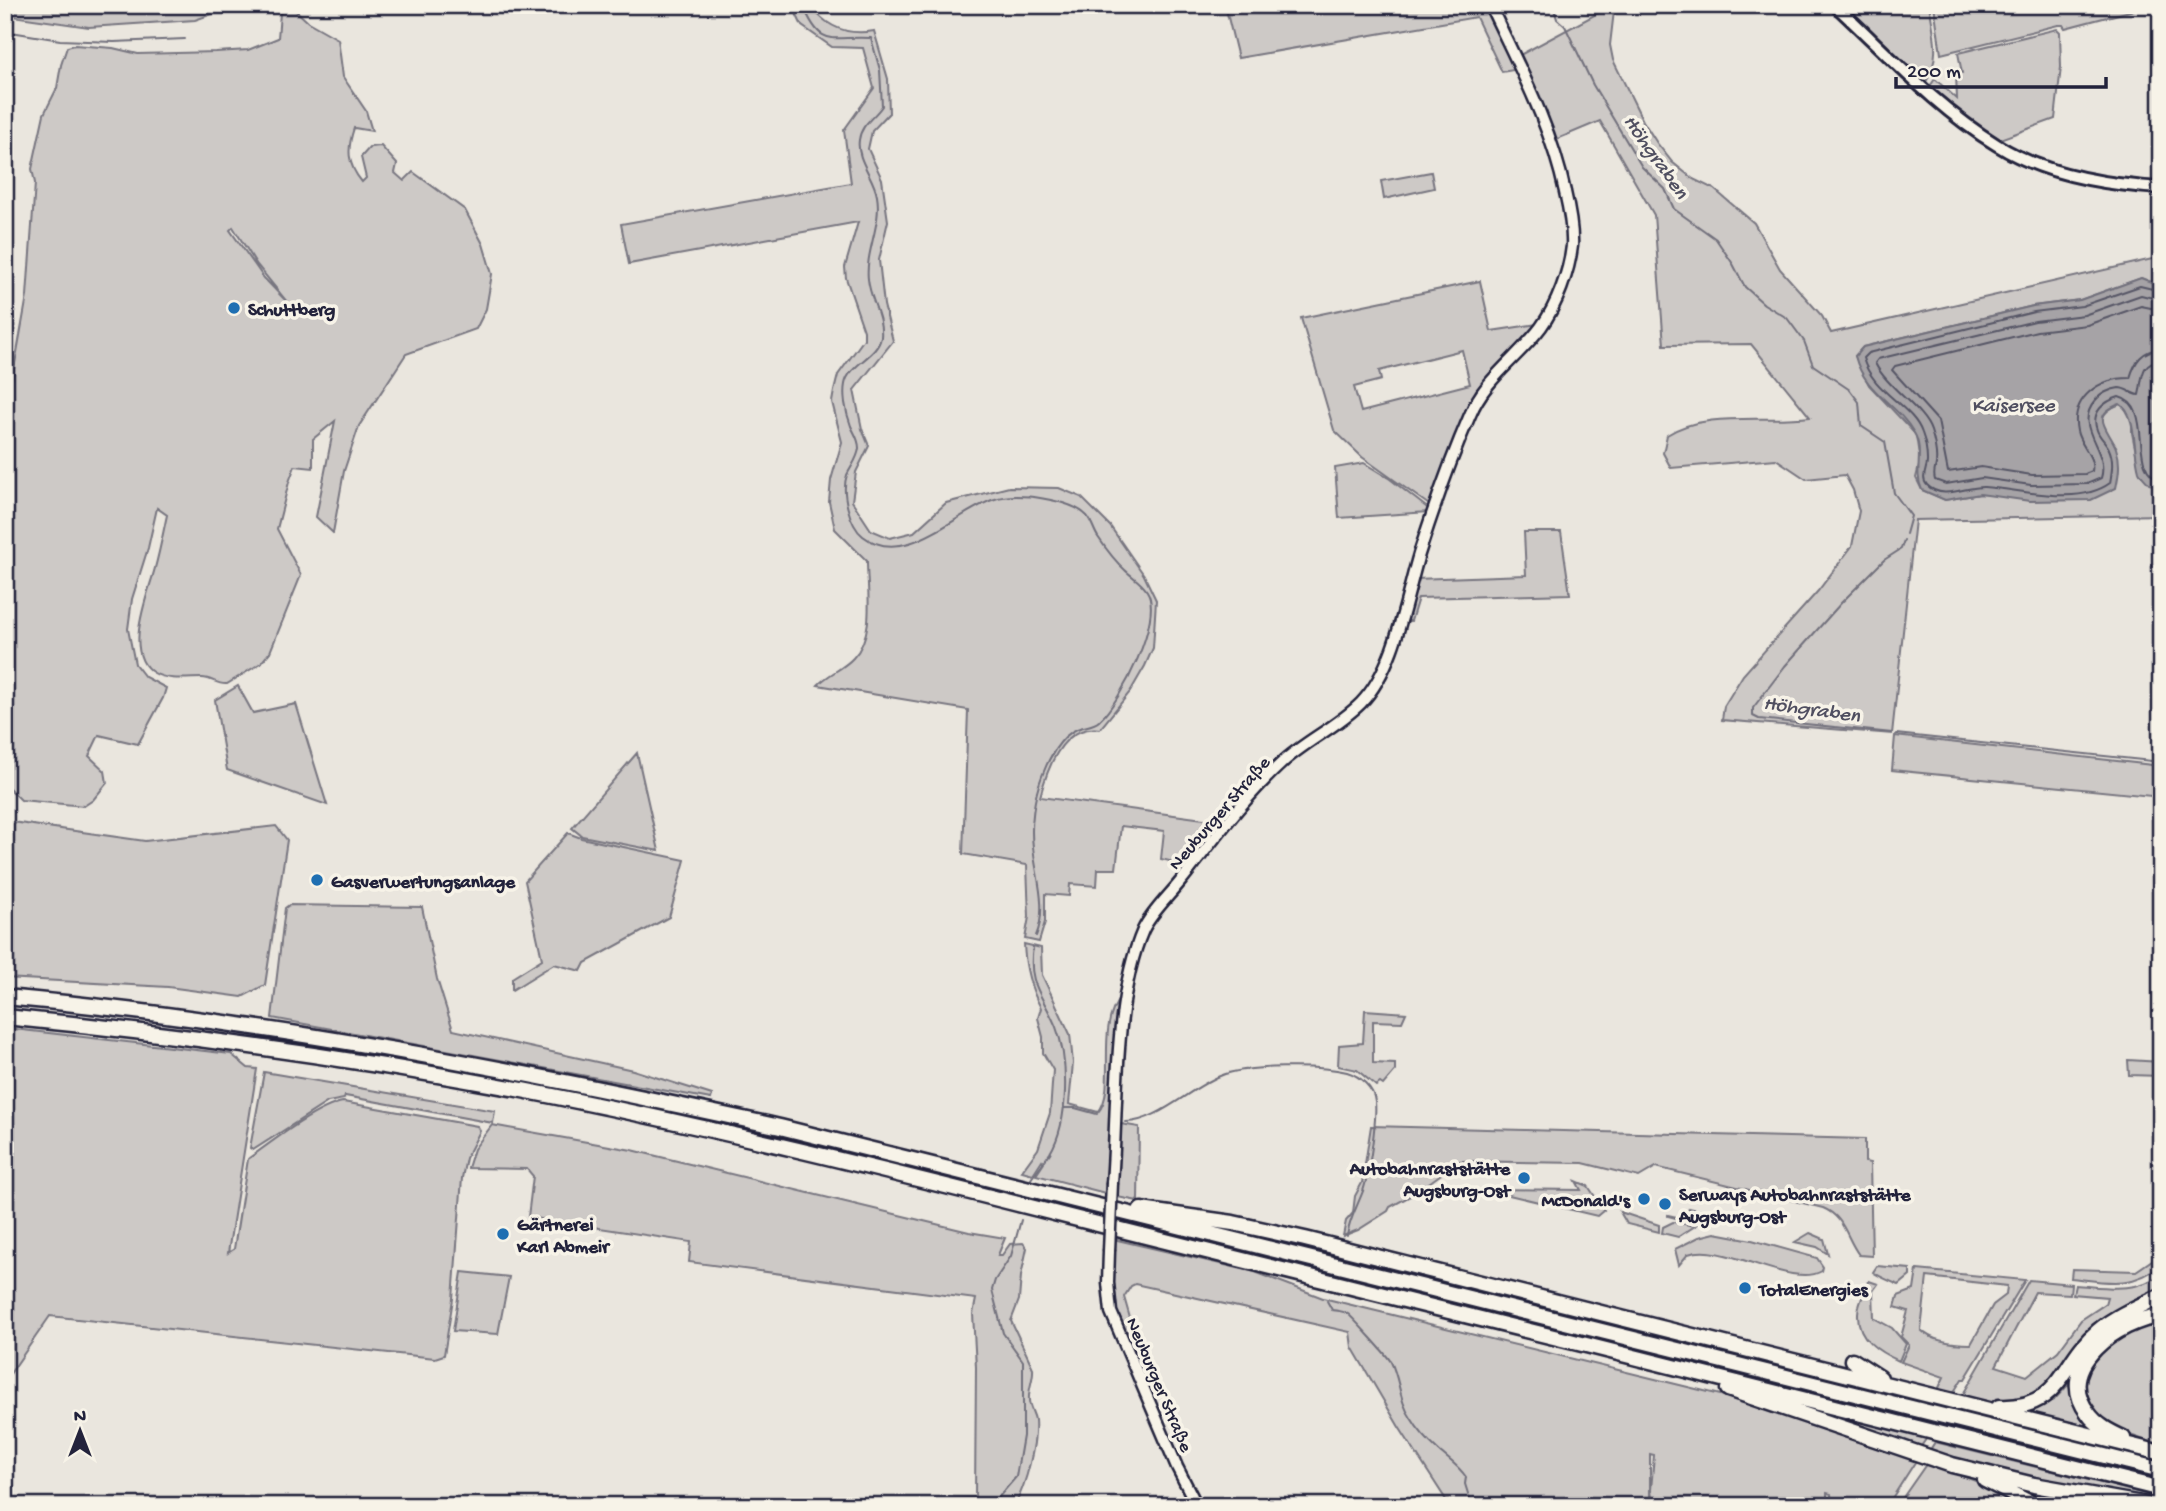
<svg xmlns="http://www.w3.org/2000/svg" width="2166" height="1511" font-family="'Gochi Hand',sans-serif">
<rect width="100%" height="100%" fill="#eae6de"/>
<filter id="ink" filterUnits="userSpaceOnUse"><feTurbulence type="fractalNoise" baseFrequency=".0143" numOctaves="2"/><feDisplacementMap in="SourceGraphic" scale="14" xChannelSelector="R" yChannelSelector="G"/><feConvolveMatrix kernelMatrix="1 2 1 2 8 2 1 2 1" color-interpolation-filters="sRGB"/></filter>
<g filter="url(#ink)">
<path fill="#cdc9c6" stroke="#787680" stroke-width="2" fill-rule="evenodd" d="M 5,5 L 238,5 L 195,20 L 89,27 L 5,15 Z
M 792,5 L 810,5 C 826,27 847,36 874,31 L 888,79 L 889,113 L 872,131 L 868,149 L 882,179 L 888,221 L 879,260 L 884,305 L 893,341 L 854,390 L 862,429 L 869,446 L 856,472 L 852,501 L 871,530 L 890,538 L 914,532 L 946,503 L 1009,487 L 1059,488 L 1081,497 L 1110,526 L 1144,575 L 1156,600 L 1153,648 L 1145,666 L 1130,692 L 1100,729 C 1063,724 1047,769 1040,797 L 1226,822 L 1190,866 L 1161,859 L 1164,831 L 1121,826 L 1116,869 L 1098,869 L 1097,886 L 1070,884 L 1069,896 L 1045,894 L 1045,922 L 1039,942 L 1025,939 L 1029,917 L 1027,865 L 963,854 L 968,710 L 818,685 C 828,674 843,669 853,658 C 876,634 867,592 867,561 L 835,529 L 829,502 L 831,480 L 842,442 L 832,402 L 834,391 L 838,375 L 864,339 L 864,331 L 846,278 L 845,267 L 858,222 L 629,264 L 621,224 L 851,183 L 844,130 L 874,88 L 863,48 L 832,47 L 802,26 Z
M 1225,5 L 1488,5 L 1519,69 L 1502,72 L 1476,17 L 1238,58 Z
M 1841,5 L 1929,5 C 1934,34 1942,60 1924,85 Z
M 1934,5 L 2153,5 L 2065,28 L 2063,25 L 2058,25 L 1941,54 Z
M 1611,6 L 1614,11 L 1610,45 L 1613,60 L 1643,121 L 1657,143 L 1672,162 L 1693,179 L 1714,189 L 1754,223 L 1780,269 L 1822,316 L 1831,333 L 2161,257 L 2161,286 L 2141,278 L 2080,300 L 2033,306 L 1863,347 L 1855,356 L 1869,385 L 1916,435 L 1920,462 L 1916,478 L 1922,490 L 1945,500 L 1980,494 L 2000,495 L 2116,446 C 2102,428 2093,414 2120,404 L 2128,411 L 2132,418 L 2132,433 L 2140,473 L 2161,486 L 2161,515 L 1915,520 L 1892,734 L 1722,720 L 1724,706 L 1743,675 L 1818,591 L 1852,546 L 1859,511 L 1853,490 L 1845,475 L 1806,479 L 1776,459 L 1671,468 L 1663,453 L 1667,435 C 1706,410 1766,423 1810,417 L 1751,344 L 1664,345 L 1654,215 L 1600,121 L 1555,140 L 1518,56 Z
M 292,7 L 308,22 L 338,39 L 343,77 L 366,111 L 372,131 L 354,128 C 347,149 347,164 362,182 L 366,178 L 361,157 L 370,147 L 381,146 L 397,164 L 395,173 L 404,181 L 413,172 L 465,210 L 483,244 L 492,274 L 486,309 L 476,329 L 406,354 L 359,426 L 344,471 L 333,533 L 316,517 L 335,421 L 313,439 L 313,468 L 295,466 L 289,482 L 277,529 L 301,575 L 270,652 L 261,663 L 227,684 C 217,685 212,678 202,678 C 187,678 168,681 154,673 C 122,654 148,595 155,568 C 160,550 163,533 167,515 L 157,508 L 148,548 L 132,599 L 128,629 L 135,664 L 145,677 L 166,688 L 163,698 L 138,744 L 99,735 L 89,756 L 105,771 L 107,783 L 93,800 L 84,806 L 21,800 L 5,784 L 5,458 L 10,392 L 27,296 L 35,183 L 32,169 L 44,114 L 57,88 L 61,65 L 67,47 L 75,45 L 113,48 L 138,54 L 216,52 L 248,50 L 278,38 L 280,13 ZM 233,227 L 257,265 L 287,302 L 264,278 L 230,230 Z
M 2057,29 L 2060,32 L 2061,67 L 2055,119 L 2000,139 L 1960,115 L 1928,89 L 1935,79 L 1957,99 L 1956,74 L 1962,73 L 1958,53 Z
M 1431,172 L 1434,188 L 1384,199 L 1381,181 Z
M 1480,281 L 1491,331 L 1538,324 L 1476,390 L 1458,432 L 1432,507 L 1362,457 L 1334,430 L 1301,318 ZM 1462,350 L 1470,384 L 1361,412 L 1354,387 L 1381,380 L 1379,371 Z
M 1364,463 L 1390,479 L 1430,510 L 1429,512 L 1339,518 L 1335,468 Z
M 1524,532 L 1561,532 L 1570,594 L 1418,598 L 1411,621 L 1403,621 L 1415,579 L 1526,575 Z
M 238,686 L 253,713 L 296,704 L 327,805 L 227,770 L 215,700 Z
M 1895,736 L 2161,766 L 2161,797 L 1892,770 Z
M 637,753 L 659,851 L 582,836 L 572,828 Z
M 5,818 L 12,822 L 145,841 L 276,826 L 287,840 L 265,985 L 242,997 L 168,987 L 5,978 Z
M 568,833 L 581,838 L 685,860 L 669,917 L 585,963 L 581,971 L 554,964 L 512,990 L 512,978 L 542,959 L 525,881 Z
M 289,905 L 422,907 L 437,979 L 453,1030 L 633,1070 L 712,1095 L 711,1099 L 272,1018 L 285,908 Z
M 1024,944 L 1041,948 L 1042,975 L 1070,1034 L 1073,1063 L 1069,1104 L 1098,1112 C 1118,1090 1094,1027 1121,997 L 1105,1193 L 1036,1175 L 1044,1163 L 1042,1160 L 1033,1174 L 1022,1171 L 1038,1149 L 1050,1113 L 1053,1070 L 1043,1053 L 1043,1037 L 1038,1018 L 1041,1008 C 1030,988 1025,967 1024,944 Z
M 1365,1010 L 1406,1013 L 1402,1022 L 1373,1021 L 1373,1063 L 1395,1064 L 1395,1071 L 1383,1085 L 1380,1083 L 1376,1086 L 1357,1070 L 1338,1066 L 1339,1045 L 1363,1043 Z
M 5,1028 L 231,1054 L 248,1068 L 257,1069 L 228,1253 L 234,1249 L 248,1159 C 270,1143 318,1106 343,1102 L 477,1126 L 480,1131 L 466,1158 L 462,1178 L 453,1299 L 444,1355 L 435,1358 L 50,1316 L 5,1381 Z
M 2128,1060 L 2161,1062 L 2161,1076 L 2129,1075 Z
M 264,1072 L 495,1111 L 493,1123 L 345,1096 L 344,1099 L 328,1102 L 253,1150 L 250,1148 Z
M 1121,1124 L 1139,1127 L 1138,1201 L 1117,1197 Z
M 492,1125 L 632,1150 L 969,1232 L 1005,1238 L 998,1255 L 1002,1255 L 1010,1244 L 1023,1243 L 1027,1248 L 1021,1276 L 1019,1300 L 1011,1321 L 1033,1368 C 1034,1379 1028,1388 1029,1400 C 1029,1407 1034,1413 1035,1420 C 1037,1444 1026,1484 1015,1505 L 937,1506 L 952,1499 L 975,1498 L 976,1367 L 973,1314 L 976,1299 L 689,1262 L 691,1242 L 528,1217 L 533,1176 L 527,1169 L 468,1168 L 474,1149 Z
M 1371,1126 L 1865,1139 L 1865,1162 L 1870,1163 L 1872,1256 L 1859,1255 C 1846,1238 1845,1217 1823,1208 L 1656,1167 L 1639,1177 L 1583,1163 L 1459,1161 L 1414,1194 L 1390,1207 L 1388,1211 L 1358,1230 L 1343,1236 L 1346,1221 L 1353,1213 L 1355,1196 L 1362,1183 Z
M 1576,1181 L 1588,1186 L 1604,1210 L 1597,1216 L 1484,1189 L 1581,1190 Z
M 1689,1208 L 1714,1214 L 1698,1224 L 1668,1216 L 1668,1215 L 1686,1219 Z
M 1620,1212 L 1659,1225 L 1659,1232 L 1627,1224 Z
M 1673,1222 L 1695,1226 L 1678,1237 L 1662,1233 L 1663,1227 Z
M 1715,1233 L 1752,1240 L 1817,1258 L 1823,1267 L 1822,1271 C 1791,1289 1724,1241 1688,1254 L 1679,1265 L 1675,1249 L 1699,1237 Z
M 1810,1233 L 1824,1239 L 1828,1254 L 1817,1247 L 1795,1242 Z
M 1113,1239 L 1255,1272 L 1323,1298 L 1737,1399 L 1917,1459 L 1887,1506 L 1832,1506 L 1831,1494 L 1827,1493 L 1827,1506 L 1653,1506 L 1651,1490 L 1654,1455 L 1650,1454 L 1650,1506 L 1450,1506 L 1399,1427 L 1352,1347 L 1350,1332 L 1135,1284 L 1131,1286 L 1124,1297 L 1143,1364 L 1140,1378 L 1114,1311 L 1112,1283 Z
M 2161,1254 L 2161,1265 C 2132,1289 2106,1282 2071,1278 L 2072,1269 L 2136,1271 Z
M 1877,1266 L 1910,1269 L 1910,1276 L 1899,1285 C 1894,1283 1876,1275 1873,1272 Z
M 1917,1270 L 2025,1280 L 1965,1379 L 1962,1379 L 1952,1395 L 1938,1390 L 1944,1377 L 1901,1362 L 1909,1345 L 1901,1337 L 1908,1311 L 1895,1307 L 1898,1296 L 1914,1290 ZM 1927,1277 L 2007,1286 L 2006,1295 L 1993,1305 L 1971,1344 C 1954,1344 1933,1342 1921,1330 Z
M 462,1272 L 509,1277 L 498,1334 L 453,1331 Z
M 2161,1274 L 2161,1290 L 2027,1402 L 1999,1405 L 1962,1396 L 2029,1280 L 2071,1284 L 2070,1294 L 2035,1292 L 1996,1366 L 2027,1376 L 2058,1351 L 2081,1320 L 2105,1304 L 2107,1297 L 2073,1294 L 2075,1285 C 2106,1287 2135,1294 2161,1274 Z
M 1869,1281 L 1878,1284 L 1873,1291 L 1874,1318 L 1892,1328 L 1906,1344 L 1899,1361 C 1879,1352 1857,1339 1858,1313 C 1858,1303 1866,1290 1869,1281 Z
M 1513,1302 L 1601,1320 L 1949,1405 L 1945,1411 Z
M 2161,1320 L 2161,1446 L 2116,1430 L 2088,1407 L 2082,1389 L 2090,1358 L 2114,1336 Z
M 2069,1384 L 2072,1401 L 2099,1433 L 2018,1414 L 2054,1400 Z
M 1818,1410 L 1929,1435 L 1919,1449 Z
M 1935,1442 L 2161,1498 L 2161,1505 L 2071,1490 L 1928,1453 Z
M 1927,1463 L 1981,1483 L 2026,1506 L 1897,1506 Z
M 2009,1484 L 2111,1505 L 2048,1506 Z"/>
<path fill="#a6a3a6" stroke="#716f7b" stroke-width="2" d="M 2141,278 L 2161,286 L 2161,364 L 2156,397 L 2161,414 L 2161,486 L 2149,484 C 2146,480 2141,476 2139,471 C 2133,451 2137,415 2120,404 C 2088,416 2109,429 2116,448 C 2121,462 2119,474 2116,488 L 2091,500 L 2030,501 L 1980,494 L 1945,500 L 1922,490 C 1913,472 1925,451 1914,433 C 1897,403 1865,394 1855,356 L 1863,347 L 2033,306 L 2080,300 Z"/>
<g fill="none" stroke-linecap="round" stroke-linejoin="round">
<path stroke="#575666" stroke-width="2" d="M 2161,291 L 2140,286 L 2082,306 L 2034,312 L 1868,353 L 1863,358 C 1872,392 1913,406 1922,433 C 1925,441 1927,452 1927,460 C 1928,468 1920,478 1927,485 C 1942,501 1967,486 1984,487 C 2021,489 2077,507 2110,483 C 2112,471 2114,460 2109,449 C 2106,442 2099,437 2097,430 C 2090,412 2105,401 2119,397 C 2156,407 2126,471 2161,480
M 2161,300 L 2141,295 L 2084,315 L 2035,321 L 1878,359 L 1875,363 C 1887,388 1924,409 1931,431 C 1934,440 1937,454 1936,464 C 1935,470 1933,473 1935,480 L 1946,484 L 1982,478 L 2031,485 L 2087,484 L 2101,478 C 2110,450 2072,428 2095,401 C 2100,394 2110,389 2119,388 C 2126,388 2132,394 2139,395 C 2143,379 2139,362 2161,360
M 2161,310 L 2141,306 L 2087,325 L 2037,331 L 1895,366 L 1892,370 L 1938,421 L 1948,472 L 1981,467 L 2032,475 L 2085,474 L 2092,471 C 2095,456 2080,446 2077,431 C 2070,397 2100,378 2130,378 C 2135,361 2142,350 2161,349"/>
<path stroke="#716f7b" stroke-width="2" d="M 803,5 C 822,51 832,35 871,38 L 880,70 L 882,106 C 874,118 861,124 859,140 C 856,160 874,177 877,196 C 882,224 865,252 868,279 C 870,300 883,316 881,337 C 878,355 855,362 847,378 C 841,391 846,413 851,426 C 854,433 859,439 859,448 C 858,459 851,466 847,475 C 841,491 849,525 863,536 C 905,569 958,510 995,499 C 1016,492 1071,499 1087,516 C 1092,522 1094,531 1098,537 C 1106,549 1115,561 1125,570 C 1132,577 1141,582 1147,591 C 1164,617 1121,702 1099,721 C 1094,726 1084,726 1077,729 C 1060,736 1048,760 1042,776 C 1034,797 1030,825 1033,847 C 1036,877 1048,907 1036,936
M 1553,5 L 1557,19 L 1565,26 L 1593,85 L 1642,167 L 1665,189 L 1674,209 L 1716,239 L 1733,264 L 1745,287 L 1764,304 L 1787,318 L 1804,341 L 1813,365 L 1850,390 L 1859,402 L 1861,426 L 1885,442 L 1894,493 L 1911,516 L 1906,534
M 5,31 L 60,40 L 114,42 L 185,39
M 1892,733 L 1759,719 L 1753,716 L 1753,708 L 1785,666 L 1842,602 L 1884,560 L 1901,549 L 1904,540
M 1896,734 L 2161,762
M 1064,1108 L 1075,1108 L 1097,1114
M 1125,1122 C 1156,1123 1190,1088 1220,1076 C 1246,1065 1320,1065 1347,1072 C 1360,1076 1374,1088 1375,1102 C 1377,1120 1369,1174 1363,1191 C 1357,1207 1349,1220 1347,1236
M 1031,1179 C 1037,1170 1044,1162 1050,1153 C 1069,1122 1069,1060 1056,1027 C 1043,995 1027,985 1033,947
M 1327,1301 L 1332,1310 C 1338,1311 1343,1311 1348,1314 C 1353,1318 1388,1356 1391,1362 C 1400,1380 1399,1401 1411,1418 C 1418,1430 1429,1442 1439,1451 C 1449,1460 1459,1466 1466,1477 L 1465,1484 L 1470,1500 L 1498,1503 L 1538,1499 L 1550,1506
M 991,1506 L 1016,1477 L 1023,1436 L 1023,1361 L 1003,1333 L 992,1290 L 995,1280 L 1011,1256 L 1021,1220"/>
<defs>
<path id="tertiary" d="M 1112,1183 C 1118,1107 1113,999 1143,930 C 1151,913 1168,897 1180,882 C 1213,841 1245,796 1285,760 C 1309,739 1338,726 1361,703 C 1395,668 1405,601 1419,554 C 1434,507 1450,461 1470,415 C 1485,378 1518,358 1541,327 C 1557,305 1569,272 1572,246 C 1573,228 1569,209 1565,192 C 1551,125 1519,67 1490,5
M 1109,1251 L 1108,1283 L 1111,1312 L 1177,1467 L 1197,1506"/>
<path id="secondary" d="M 1835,5 C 1887,53 1936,108 1997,145 C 2043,174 2107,185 2161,188"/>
<path id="motorway" d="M 5,997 C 267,1021 524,1071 780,1127 L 2161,1470
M 5,1017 C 178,1034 351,1058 522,1090 C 750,1134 976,1194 1202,1250 C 1522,1329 1841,1408 2161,1489
M 1141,1210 L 1233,1223 L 1305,1239 L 2161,1453
M 1852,1360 L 1880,1378
M 1728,1389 L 1952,1465 L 2034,1485 L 2153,1506
M 1999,1407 C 2061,1410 2061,1362 2098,1331 C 2116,1316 2140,1306 2161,1296
M 2123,1438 C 2110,1432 2096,1425 2088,1413 C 2052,1366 2119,1320 2161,1316
M 1985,1480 L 2036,1506"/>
</defs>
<use href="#tertiary" stroke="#22223b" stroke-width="15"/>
<use href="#secondary" stroke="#22223b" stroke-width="16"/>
<use href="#motorway" stroke="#22223b" stroke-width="19"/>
<use href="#tertiary" stroke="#f7f3e8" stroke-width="10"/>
<use href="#secondary" stroke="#f7f3e8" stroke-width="10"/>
<use href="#motorway" stroke="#f7f3e8" stroke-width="14"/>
<defs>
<path id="tertiary-bridge" d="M 1109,1251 L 1112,1183"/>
</defs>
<use href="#tertiary-bridge" stroke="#22223b" stroke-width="15" stroke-linecap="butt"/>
<use href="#tertiary-bridge" stroke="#f7f3e8" stroke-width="10"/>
</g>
</g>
<g fill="#1f6fb2" stroke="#f7f3e8" stroke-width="2.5">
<circle cx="234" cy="308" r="7"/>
<circle cx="317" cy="880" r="7"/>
<circle cx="1524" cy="1178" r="7"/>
<circle cx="1644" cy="1199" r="7"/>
<circle cx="1665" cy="1204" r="7"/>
<circle cx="503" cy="1234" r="7"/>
<circle cx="1745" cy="1288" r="7"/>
</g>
<g text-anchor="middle" stroke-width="7" stroke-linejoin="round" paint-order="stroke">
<g font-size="19" font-weight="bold" fill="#22223b" stroke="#f7f3e8" text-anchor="start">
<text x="248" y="315">Schuttberg</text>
<text x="331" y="887">Gasverwertungsanlage</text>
<text x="1510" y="1174" text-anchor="end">Autobahnraststätte<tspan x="1510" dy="22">Augsburg-Ost</tspan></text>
<text x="1679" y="1200">Serways Autobahnraststätte<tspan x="1679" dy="22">Augsburg-Ost</tspan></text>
<text x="1630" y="1206" text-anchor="end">McDonald's</text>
<text x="517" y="1230">Gärtnerei<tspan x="517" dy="22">Karl Abmeir</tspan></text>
<text x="1759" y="1295">TotalEnergies</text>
</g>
<g font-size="19" fill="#22223b" stroke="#f7f3e8">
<text transform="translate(1218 812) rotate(-49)" y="7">Neuburger Straße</text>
<text transform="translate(1161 1384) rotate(67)" y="7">Neuburger Straße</text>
</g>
<g font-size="21" font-style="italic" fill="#504f60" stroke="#f7f3e8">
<text transform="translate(1657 156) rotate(55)" y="7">Höhgraben</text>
<text x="2013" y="411">Kaisersee</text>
<text transform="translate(1812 708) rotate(8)" y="7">Höhgraben</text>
</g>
</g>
<rect width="2166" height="1511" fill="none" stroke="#f7f3e8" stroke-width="28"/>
<rect x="14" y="14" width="2138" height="1483" fill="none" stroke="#22223b" stroke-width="2.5" filter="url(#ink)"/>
<g transform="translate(80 1431)" stroke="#f7f3e8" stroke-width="5" paint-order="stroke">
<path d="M0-5L12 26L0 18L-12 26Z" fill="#22223b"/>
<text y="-10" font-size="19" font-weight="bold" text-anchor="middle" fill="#22223b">N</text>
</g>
<path d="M1896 77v10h210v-10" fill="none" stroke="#22223b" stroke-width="3.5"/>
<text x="1907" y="77" font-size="21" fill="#22223b" stroke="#f7f3e8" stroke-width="5" paint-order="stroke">200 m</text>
</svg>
